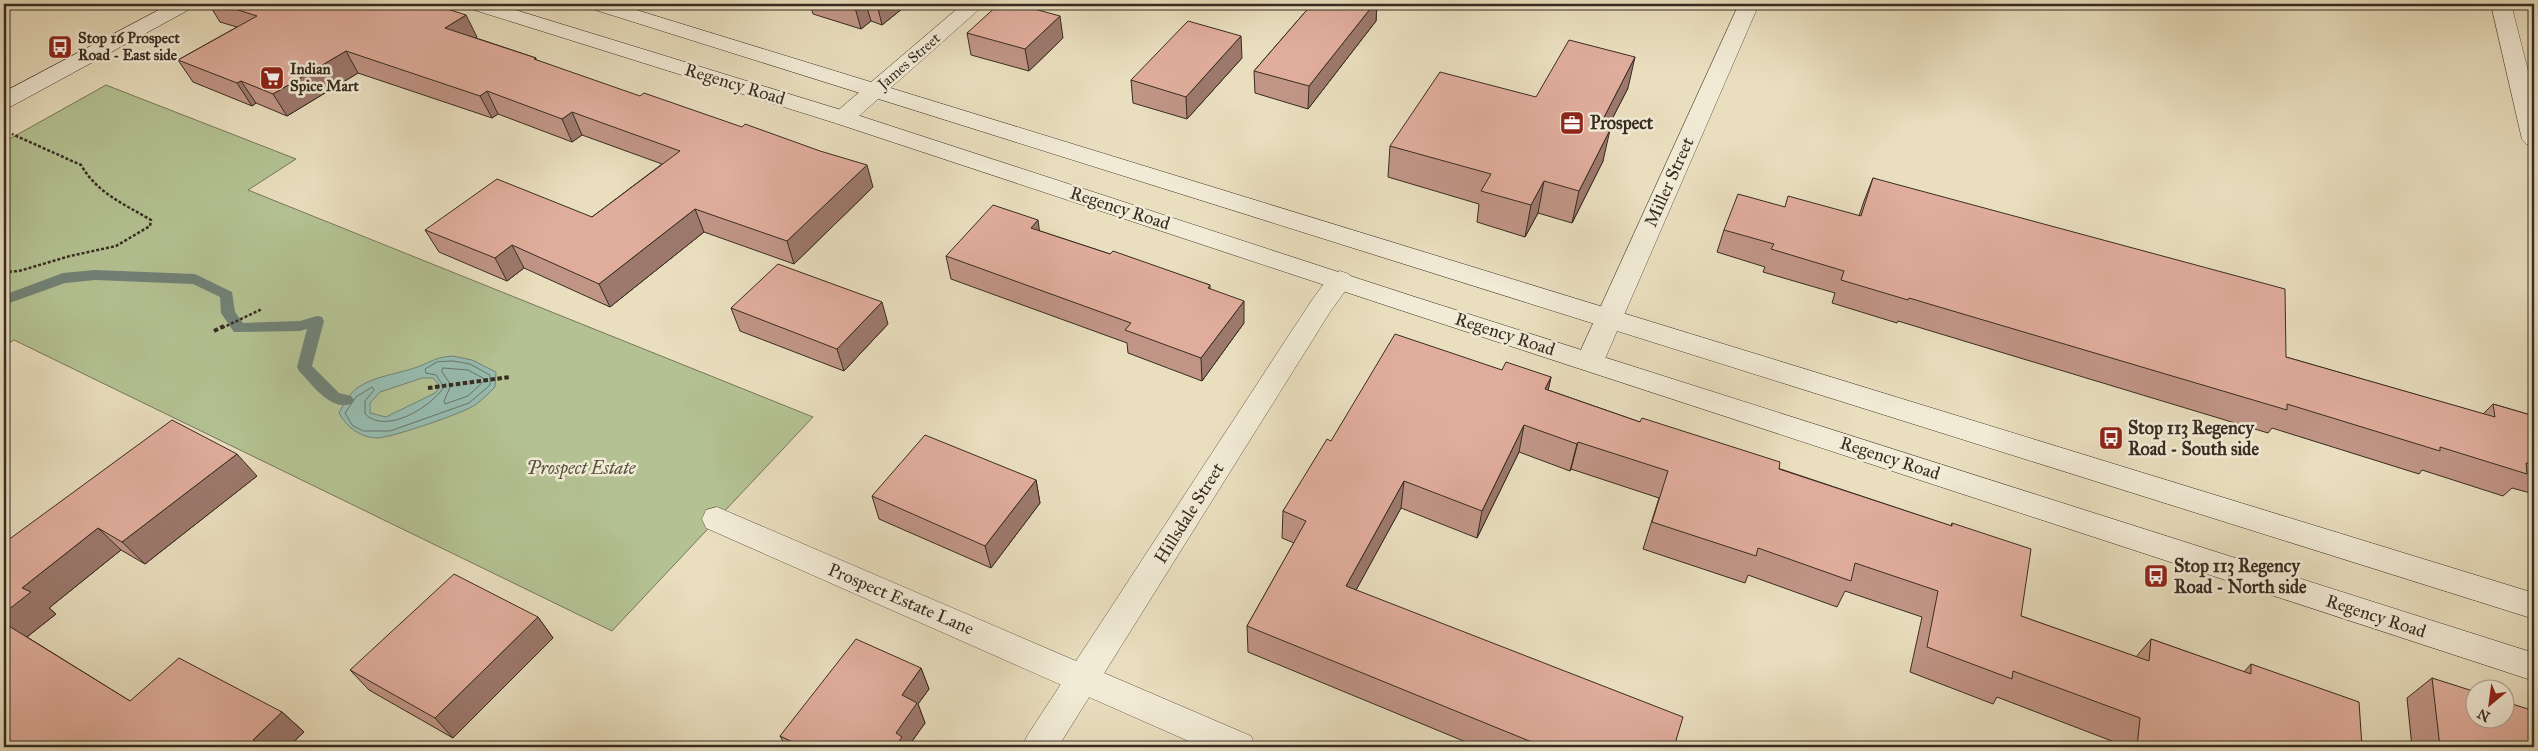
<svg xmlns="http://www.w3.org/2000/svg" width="2538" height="751" font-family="'IM FELL Great Primer',serif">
<rect width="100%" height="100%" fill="#e9debe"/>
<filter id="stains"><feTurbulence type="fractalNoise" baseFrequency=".004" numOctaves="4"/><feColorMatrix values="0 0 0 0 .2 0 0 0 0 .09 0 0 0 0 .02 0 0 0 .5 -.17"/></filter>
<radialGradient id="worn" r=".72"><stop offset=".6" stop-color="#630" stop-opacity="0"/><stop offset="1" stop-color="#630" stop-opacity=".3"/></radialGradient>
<path fill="#b4c293" stroke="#76775a" d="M 106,85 L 296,159 L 248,190 L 813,417 L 612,631 L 14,340 L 4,346 L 4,142 Z"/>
<path fill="#97bcb0" stroke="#718277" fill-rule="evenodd" d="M 453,356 L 472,360 L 496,372 L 495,387 C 489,393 482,400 475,405 C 464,413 388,439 376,438 C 360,437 346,427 339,413 C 344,404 349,394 357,388 C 376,375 400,374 420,366 C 434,360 438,357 453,356 ZM 422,378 L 433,378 L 440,386 L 435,393 L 386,417 L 370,413 L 370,403 L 380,392 Z"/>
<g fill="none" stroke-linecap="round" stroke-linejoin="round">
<path stroke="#677468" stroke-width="1" d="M 453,361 L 470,364 L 490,375 L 490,385 L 469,403 L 390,431 L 363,431 L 352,425 L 345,413 L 356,397 L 372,387 L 374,390 L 365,401 L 365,414 C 386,435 431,407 444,387 L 436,375 L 426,373 L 425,369 L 437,362 Z
M 443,368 L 468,370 L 483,378 L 484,381 L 468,396 L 445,404 L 444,401 L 451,385 L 442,372 Z"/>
<path fill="#718277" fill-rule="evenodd" d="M 95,270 L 195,274 L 232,292 L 235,312 L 243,323 L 300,321 L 317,316 L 322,317 L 324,321 L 312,366 L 339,393 L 351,396 L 354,400 L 351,404 C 330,411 312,384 299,371 L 297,367 L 307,329 L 300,331 L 234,332 L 221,313 L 220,297 L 193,284 L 95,280 L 65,283 L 4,305 L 4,295 L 63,273 Z"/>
<defs>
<path id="lane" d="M 717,507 L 1251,736 L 1256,747 L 1202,747 L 706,528 L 702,519 L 706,510 Z"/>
<path id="street" d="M 963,4 L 985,4 L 851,123 L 843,125 L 835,123 L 832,118 L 835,113 Z
M 1739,4 L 1759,4 L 1604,361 L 1600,368 L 1590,371 L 1580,368 L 1576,361 Z
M 2491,4 L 2511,4 L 2534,94 L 2534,146 L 2526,144 L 2522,139 Z
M 1340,271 L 1349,274 L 1353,280 L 1330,312 L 1058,747 L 1022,747 L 1027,736 L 1312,300 L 1331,274 Z"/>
<path id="secondary" d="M 170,4 L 195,4 L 192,8 L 12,106 L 4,108 L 4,92 Z
M 465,4 L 496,4 L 851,113 L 1415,297 L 2534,653 L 2534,681 L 1397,309 L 835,123 L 468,8 Z
M 586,4 L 617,4 L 2534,593 L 2534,619 L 589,8 Z"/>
</defs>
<use href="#lane" stroke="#645848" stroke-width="1"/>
<use href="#street" stroke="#645848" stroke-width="1"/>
<use href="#secondary" stroke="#372c21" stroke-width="1"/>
<path stroke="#372c21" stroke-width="2.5" stroke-dasharray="3 2" stroke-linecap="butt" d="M 4,272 L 19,271 L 70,256 L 116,246 L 150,226 L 151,220 C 124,204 97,193 81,165 L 12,134
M 222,328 L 262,309"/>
<path stroke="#372c21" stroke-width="4" stroke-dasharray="4.5 2.5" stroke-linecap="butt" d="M 214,331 L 224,326
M 428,388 L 510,377"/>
<use href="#lane" fill="#f1ead5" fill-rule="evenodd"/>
<use href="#street" fill="#f1ead5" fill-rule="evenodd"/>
<use href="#secondary" fill="#f1ead5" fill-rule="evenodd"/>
</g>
<path fill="#c19586" stroke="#372c21" d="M 209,4 L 432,4 L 477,37 L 476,38 L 536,58 L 536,60 L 873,187 L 794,264 L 704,232 L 610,307 L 524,268 L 507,281 L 439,252 L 425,230 L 592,217 L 662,164 L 582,135 L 572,142 L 498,114 L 492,118 L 358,73 L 287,116 L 256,103 L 252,106 L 193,82 L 178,60 L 237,27 L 220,22 Z
M 810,4 L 908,4 L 882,25 L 871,21 L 861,29 L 813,14 Z
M 1312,4 L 1377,4 L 1376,21 L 1308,109 L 1255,93 L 1254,71 Z
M 967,33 L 1063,38 L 1029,71 L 971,55 Z
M 1242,58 L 1187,119 L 1133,103 L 1131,80 Z
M 1628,88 L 1607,129 L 1603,161 L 1572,223 L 1538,213 L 1525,237 L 1477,222 L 1479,204 L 1388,177 L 1390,146 Z
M 1873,178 L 2286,357 L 2483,414 L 2493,404 L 2534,416 L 2534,494 L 2512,488 L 2503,496 L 2422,470 L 2419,474 L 2272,428 L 2268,433 L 1898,321 L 1897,323 L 1832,303 L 1835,293 L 1763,272 L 1765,267 L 1717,252 L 1724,230 L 1784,207 L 1859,216 L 1864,201 Z
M 1040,231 L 1110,254 L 1210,285 L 1210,289 L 1244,323 L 1202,381 L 1128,353 L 1127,343 L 951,279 L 946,256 Z
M 731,308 L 888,324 L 844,371 L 740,331 Z
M 1502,370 L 1551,377 L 1548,390 L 1640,422 L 1951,526 L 1952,523 L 2021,616 L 2136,657 L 2151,639 L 2244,672 L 2251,664 L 2362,747 L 2116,747 L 2117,743 L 1997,697 L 1993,704 L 1910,672 L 1922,617 L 1845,591 L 1837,607 L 1748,575 L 1745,583 L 1643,549 L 1659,498 L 1571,469 L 1570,471 L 1519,452 L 1477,538 L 1401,508 L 1356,590 L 1674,747 L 1478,747 L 1248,652 L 1247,626 L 1294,543 L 1282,538 L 1283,511 L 1331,441 Z
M 257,476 L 145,564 L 121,550 L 49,608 L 56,614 L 27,637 L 130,701 L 282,712 L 304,732 L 288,747 L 4,747 L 4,543 Z
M 1036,480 L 1040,503 L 991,568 L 879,519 L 872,496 Z
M 538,617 L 553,638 L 453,738 L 369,690 L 350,670 Z
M 921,668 L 929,689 L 918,704 L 925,723 L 908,747 L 786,747 L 780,736 Z
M 2432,678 L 2534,747 L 2412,747 L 2407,698 Z"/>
<path fill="#9d796d" stroke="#372c21" d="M 854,4 L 866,4 L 871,21 L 861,29 Z
M 877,4 L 908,4 L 882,25 Z
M 1374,4 L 1377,4 L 1376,21 L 1308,109 L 1309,86 Z
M 466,15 L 477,37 L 456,51 L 445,28 Z
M 1060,16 L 1063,38 L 1029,71 L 1025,49 Z
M 1241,36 L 1242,58 L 1187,119 L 1186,97 Z
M 346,51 L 358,73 L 287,116 L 273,94 Z
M 1635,57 L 1628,88 L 1592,158 L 1599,127 Z
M 241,81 L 256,103 L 252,106 L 237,83 Z
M 487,91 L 498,114 L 492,118 L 480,96 Z
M 572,112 L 582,135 L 572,142 L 562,119 Z
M 1610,130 L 1603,161 L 1572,223 L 1579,191 Z
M 867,165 L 873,187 L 794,264 L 787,241 Z
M 1544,181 L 1538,213 L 1525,237 L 1531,205 Z
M 695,209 L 704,232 L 610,307 L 599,284 Z
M 1038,220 L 1041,242 L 1031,228 Z
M 512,245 L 524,268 L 507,281 L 495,258 Z
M 1244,301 L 1244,323 L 1202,381 L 1201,358 Z
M 882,302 L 888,324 L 844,371 L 837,349 Z
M 1551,377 L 1545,405 L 1545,389 Z
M 1524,425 L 1519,452 L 1477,538 L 1482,511 Z
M 1578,442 L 1571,469 L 1570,471 L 1577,444 Z
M 237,454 L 257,476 L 145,564 L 122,542 Z
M 1036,480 L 1040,503 L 991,568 L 985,546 Z
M 1404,481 L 1401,508 L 1344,612 L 1346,586 Z
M 98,528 L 121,550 L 49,608 L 56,614 L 23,640 L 4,624 L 4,613 L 22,588 Z
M 538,617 L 553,638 L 453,738 L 435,718 Z
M 921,668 L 929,689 L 918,704 L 925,723 L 908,747 L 895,747 L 896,733 L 902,695 Z
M 282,712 L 304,732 L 288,747 L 261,747 L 253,740 Z"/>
<path fill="#e0ad9c" stroke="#372c21" d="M 219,4 L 432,4 L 466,15 L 445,28 L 536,58 L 534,59 L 640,96 L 644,93 L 742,127 L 745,124 L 820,151 L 867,165 L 787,241 L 695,209 L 599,284 L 512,245 L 495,258 L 425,230 L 497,179 L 592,217 L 680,151 L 572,112 L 562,119 L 487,91 L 480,96 L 346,51 L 273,94 L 241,81 L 237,83 L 178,60 L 257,16 Z
M 999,4 L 1016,4 L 1060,16 L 1025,49 L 967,33 Z
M 1312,4 L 1374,4 L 1309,86 L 1254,71 Z
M 1188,21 L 1241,36 L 1186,97 L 1131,80 Z
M 1569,40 L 1635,57 L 1599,127 L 1610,130 L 1579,191 L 1544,181 L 1531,205 L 1481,191 L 1491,174 L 1390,146 L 1440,72 L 1536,97 Z
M 1873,178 L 2285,289 L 2286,357 L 2495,417 L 2493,404 L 2534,416 L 2534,465 L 2526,463 L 2527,474 L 2440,447 L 2440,451 L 2287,404 L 2287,410 L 1909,298 L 1908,300 L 1841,280 L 1844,271 L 1771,249 L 1774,244 L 1724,230 L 1738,194 L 1785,207 L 1788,196 L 1861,216 Z
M 993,205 L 1038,220 L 1031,228 L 1110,254 L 1113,251 L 1210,285 L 1208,288 L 1244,301 L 1201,358 L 1125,330 L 1131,323 L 946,256 Z
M 778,264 L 882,302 L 837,349 L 731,308 Z
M 1395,334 L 1502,370 L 1506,362 L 1551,377 L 1545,389 L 1640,422 L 1642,418 L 1780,462 L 1779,469 L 1952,526 L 1952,523 L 2031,549 L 2021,616 L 2149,661 L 2151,639 L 2251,674 L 2251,664 L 2359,702 L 2362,747 L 2137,747 L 2140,718 L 2013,671 L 2012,679 L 1927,647 L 1938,591 L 1855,563 L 1851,581 L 1758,548 L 1756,556 L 1652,522 L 1668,471 L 1578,442 L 1577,444 L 1524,425 L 1482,511 L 1404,481 L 1346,586 L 1683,717 L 1674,747 L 1544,747 L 1247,626 L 1306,521 L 1283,511 L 1327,439 L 1331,441 Z
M 172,420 L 237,454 L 122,542 L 98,528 L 22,588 L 31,592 L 4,613 L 4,543 Z
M 925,435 L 1036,480 L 985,546 L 872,496 Z
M 454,574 L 538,617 L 435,718 L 350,670 Z
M 4,623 L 130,701 L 179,658 L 282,712 L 253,740 L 265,747 L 4,747 Z
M 856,639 L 921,668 L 902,695 L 917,703 L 896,733 L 902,737 L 895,747 L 803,747 L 780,736 Z
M 2432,678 L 2476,692 L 2476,718 L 2506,718 L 2506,702 L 2534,711 L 2534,747 L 2440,747 Z"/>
<defs>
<symbol id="bus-square" viewBox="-11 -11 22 22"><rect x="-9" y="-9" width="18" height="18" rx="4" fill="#8f2418" stroke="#f1ead5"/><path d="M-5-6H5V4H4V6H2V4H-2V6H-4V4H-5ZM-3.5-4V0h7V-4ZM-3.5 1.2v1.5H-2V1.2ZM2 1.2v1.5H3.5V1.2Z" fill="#fff"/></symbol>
<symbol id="supermarket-square" viewBox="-11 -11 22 22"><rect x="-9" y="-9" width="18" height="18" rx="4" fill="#8f2418" stroke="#f1ead5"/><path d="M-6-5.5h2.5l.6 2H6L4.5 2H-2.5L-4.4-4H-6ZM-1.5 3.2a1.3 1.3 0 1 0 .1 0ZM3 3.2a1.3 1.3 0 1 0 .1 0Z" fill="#fff"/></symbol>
<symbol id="office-square" viewBox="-11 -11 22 22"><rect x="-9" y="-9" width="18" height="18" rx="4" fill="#8f2418" stroke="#f1ead5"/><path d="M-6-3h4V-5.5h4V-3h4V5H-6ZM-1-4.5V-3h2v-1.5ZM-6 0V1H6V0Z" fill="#fff"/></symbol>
</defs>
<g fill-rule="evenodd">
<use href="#bus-square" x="46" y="33" width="28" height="28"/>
<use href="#supermarket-square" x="258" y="64" width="28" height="28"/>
<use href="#office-square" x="1558" y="109" width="28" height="28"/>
<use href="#bus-square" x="2097" y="424" width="28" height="28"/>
<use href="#bus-square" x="2142" y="562" width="28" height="28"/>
</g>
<g text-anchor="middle" stroke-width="5" stroke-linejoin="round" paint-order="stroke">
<g font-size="15" font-weight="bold" fill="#372c21" stroke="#f1ead5" text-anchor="start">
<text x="78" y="43">Stop 16 Prospect<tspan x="78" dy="17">Road - East side</tspan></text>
<text x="290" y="74">Indian<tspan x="290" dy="17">Spice Mart</tspan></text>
</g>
<g font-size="15" fill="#372c21" stroke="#f1ead5">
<text transform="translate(909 61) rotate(-41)" y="5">James Street</text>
</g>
<g font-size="18" fill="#372c21" stroke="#f1ead5">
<text transform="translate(735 84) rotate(17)" y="6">Regency Road</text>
<text transform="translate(1669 182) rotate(-66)" y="6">Miller Street</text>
<text transform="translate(1120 208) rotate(18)" y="6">Regency Road</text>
<text transform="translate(1505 334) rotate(18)" y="6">Regency Road</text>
<text transform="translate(1890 458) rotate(18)" y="6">Regency Road</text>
<text transform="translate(1189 513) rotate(-58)" y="6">Hillsdale Street</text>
<text transform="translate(901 599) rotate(23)" y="6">Prospect Estate Lane</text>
<text transform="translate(2376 616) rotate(18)" y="6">Regency Road</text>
</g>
<g font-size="18" font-weight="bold" fill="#372c21" stroke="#f1ead5" text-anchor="start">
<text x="1590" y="129">Prospect</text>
<text x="2128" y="434">Stop 113 Regency<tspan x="2128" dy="21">Road - South side</tspan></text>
<text x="2174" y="572">Stop 113 Regency<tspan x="2174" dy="21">Road - North side</tspan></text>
</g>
<g font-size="18" font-style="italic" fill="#56523e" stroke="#f1ead5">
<text x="581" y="474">Prospect Estate</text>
</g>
</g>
<rect width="2538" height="751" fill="none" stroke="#e9debe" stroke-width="20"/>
<rect x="5" y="5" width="2528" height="741" fill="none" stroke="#372c21" stroke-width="2.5"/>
<rect x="10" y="10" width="2518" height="731" fill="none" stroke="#372c21"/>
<g transform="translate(2490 704) rotate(209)"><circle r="24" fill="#f1ead5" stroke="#a79e8d"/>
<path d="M0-4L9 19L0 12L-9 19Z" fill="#8f2418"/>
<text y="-8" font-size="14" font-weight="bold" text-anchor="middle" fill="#372c21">N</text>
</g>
<rect width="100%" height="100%" filter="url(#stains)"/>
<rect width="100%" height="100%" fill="url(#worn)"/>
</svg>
